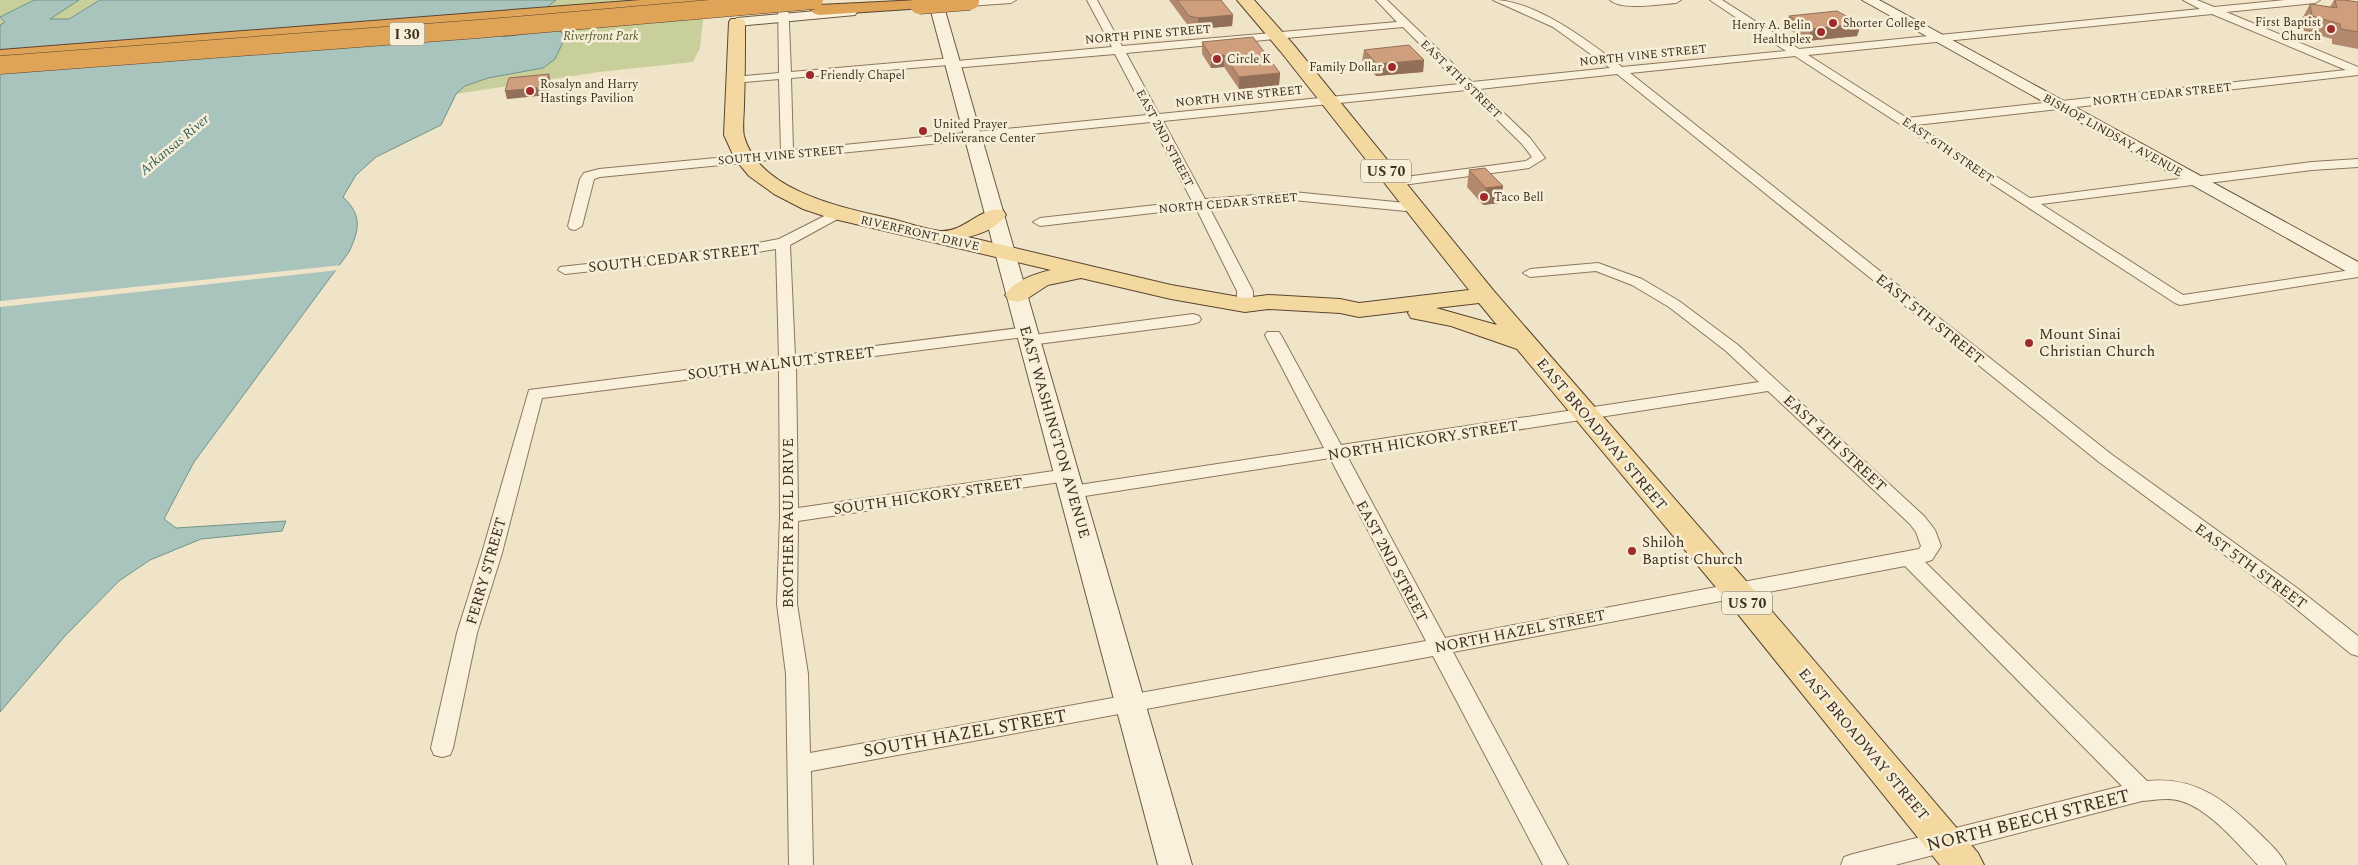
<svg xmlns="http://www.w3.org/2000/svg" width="2358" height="865" font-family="Spectral,serif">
<rect width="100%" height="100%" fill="#f0e4c8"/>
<path fill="#c9cf9b" d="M 0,0 L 100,0 L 69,19 L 0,26 Z
M 556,0 L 705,0 L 700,48 L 693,62 L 599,72 L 456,94 L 465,86 L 488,78 L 503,37 L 501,35 L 532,19 Z"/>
<path fill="#a9c4bc" stroke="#6f938a" d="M 34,0 L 79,0 L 50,19 L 69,19 L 100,0 L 556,0 L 532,19 L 501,35 L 503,37 L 559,29 L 565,38 L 555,59 L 543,68 L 488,78 L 465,86 L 456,94 L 441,125 L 376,157 L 356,175 L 343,197 C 363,216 359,230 349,252 L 194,462 L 164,519 L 176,528 L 286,521 L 282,531 L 201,539 L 150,560 L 119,581 L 65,636 L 0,712 L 0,25 L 5,22 L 0,17 Z"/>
<path fill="#f0e4c8" d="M 343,265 L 339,270 L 0,307 L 0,301 Z"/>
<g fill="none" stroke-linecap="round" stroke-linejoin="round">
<defs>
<path id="street" d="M 778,0 L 788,0 L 791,72 L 952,58 L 957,61 L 1112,47 L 1087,0 L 1097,0 L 1122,46 L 1397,22 L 1376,0 L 1387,0 L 1472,82 L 1610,68 L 1553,27 L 1493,0 C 1535,0 1590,42 1622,67 L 1786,51 L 1710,0 L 1722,0 L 1799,49 L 2200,9 L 2183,0 L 2197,0 L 2214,7 L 2285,0 L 2320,0 L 2315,3 L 2226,12 L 2358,67 L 2358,75 L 1916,125 L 2030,198 L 2312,162 L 2358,159 L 2358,167 L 2312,170 L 2041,204 L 2183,295 L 2358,269 L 2358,277 L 2180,305 L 2175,303 L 1795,56 L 1630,73 L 2111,454 L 2297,588 L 2358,636 L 2358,656 L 2351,654 L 2283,598 L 2099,462 L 1617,74 L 1479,89 L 1530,138 L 1545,158 L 1529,168 L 1395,186 L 1388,182 L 1390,179 L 1526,161 L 1532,157 L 1522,144 L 1467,90 L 1163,121 L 1205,199 L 1293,192 L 1416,204 L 1423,208 L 1416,212 L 1293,200 L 1209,207 L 1253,291 L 1253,305 L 1245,310 L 1237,305 L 1237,291 L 1196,208 L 1040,226 L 1033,222 L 1040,218 L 1192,201 L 1151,122 L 600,177 L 594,179 L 582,226 L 575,230 L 570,229 L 568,226 L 580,179 L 584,173 L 599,169 L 781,152 L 779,79 L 734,83 L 728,80 L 734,77 L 779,73 ZM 2212,14 L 2346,70 L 1907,118 L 1808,55 ZM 1403,27 L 1460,84 L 1159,114 L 1126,53 ZM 1115,54 L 1147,115 L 793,150 L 791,78 L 948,65 L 953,68 Z
M 968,0 L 1016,0 L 1011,3 L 954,7 L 949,4 L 954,1 Z
M 1610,0 L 1681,0 L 1676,3 C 1660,4 1622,11 1610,0 Z
M 838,209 L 845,213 L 843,216 L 790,245 L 795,356 L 1027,327 L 1033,329 L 1035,332 L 1033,335 L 1193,314 L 1199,316 L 1201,319 L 1199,322 L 1193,324 L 1030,345 L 1024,343 L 1022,340 L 1024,337 L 796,366 L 798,508 L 1067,469 L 1073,471 L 1076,475 L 1073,479 L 1067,481 L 798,521 L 797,604 L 808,674 L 810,753 L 1426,641 L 1330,458 L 1072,498 L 1065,496 L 1063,492 L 1065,488 L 1072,486 L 1324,448 L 1265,335 L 1267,332 L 1279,332 L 1281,335 L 1341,445 L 1759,382 L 1726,351 L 1669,307 L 1632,285 L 1596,271 L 1530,277 L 1523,273 L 1530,269 L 1598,263 L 1642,279 L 1679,301 L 1738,345 L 1924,516 L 1935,530 L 1941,546 L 1932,560 L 1925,562 L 2147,781 C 2196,776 2226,801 2259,833 C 2269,843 2280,852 2286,865 L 2258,865 C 2238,844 2209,809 2181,801 C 2168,797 2155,800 2142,801 L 1895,865 L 1841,865 L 1844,857 L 1853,854 L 2122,786 L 1905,566 L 1453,652 L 1568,865 L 1543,865 L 1433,656 L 811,771 L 813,865 L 789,865 L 786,674 L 777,604 L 780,516 L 779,368 L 542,398 L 502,553 L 477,633 L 453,748 L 450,755 L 442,757 L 434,755 L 431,748 L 457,633 L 482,553 L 529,390 L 779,358 L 776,249 L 732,256 L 565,274 L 558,270 L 560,267 L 732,248 L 779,239 ZM 1768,391 L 1910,524 L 1916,532 L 1921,546 L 1919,549 L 1445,638 L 1347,456 Z"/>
<path id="secondary" d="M 928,0 L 942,0 L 1192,865 L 1158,865 Z
M 1862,0 L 1879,0 L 2358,262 L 2358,276 L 2351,274 Z
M 850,8 L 855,9 L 857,12 L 855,15 L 737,26 L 730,22 L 737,18 Z"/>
<path id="primary" d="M 1237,0 L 1254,0 L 1293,44 L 1493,290 L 1747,582 L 1978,853 L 1984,865 L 1940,865 L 1725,598 L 1517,349 L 1451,326 L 1411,318 L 1408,313 L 1409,311 L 1359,317 L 1340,313 L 1268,309 L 1245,312 L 1171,299 L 1081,278 L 1048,285 L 1025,300 L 1017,302 L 1009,300 L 1005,295 C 1015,280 1035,274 1051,270 L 830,218 L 803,209 L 774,194 L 749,176 L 735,159 L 724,135 L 729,22 L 731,19 L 743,19 L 745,22 C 745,50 745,78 744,105 C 744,115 742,127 744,136 C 759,192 844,208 892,219 C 908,223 924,229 940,231 C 964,233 982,205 1003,210 L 1006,215 C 997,228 983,233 968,237 L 1171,285 L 1245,298 L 1268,295 L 1340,299 L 1359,303 L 1469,290 L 1281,52 ZM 1479,303 L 1497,325 L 1436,308 Z"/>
<path id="highway" d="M 641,0 L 710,0 L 708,3 L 702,5 L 0,60 L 0,50 Z
M 919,0 L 925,2 L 927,5 L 925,8 L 819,15 L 813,13 L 811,10 L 813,7 L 819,5 Z"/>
</defs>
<use href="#street" stroke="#8d765c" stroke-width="2"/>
<use href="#secondary" stroke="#6f573f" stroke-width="2"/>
<use href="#primary" stroke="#5b4430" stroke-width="2"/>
<use href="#highway" stroke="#5b4430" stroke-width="2"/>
<use href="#street" fill="#faf1dc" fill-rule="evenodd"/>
<use href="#secondary" fill="#faf1dc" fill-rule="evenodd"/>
<use href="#primary" fill="#f3d9a0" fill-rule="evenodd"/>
<use href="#highway" fill="#e0a458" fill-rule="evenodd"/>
<defs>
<path id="highway-bridge" d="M 919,5 L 970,1
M 0,65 L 478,29 L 814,0"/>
</defs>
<use href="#highway-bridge" stroke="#5b4430" stroke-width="19" stroke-linecap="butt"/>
<use href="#highway-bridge" stroke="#e0a458" stroke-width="18"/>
</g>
<path fill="#b2896c" d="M 1169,0 L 1221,0 L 1233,15 L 1232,26 L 1198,29 L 1189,27 Z
M 2334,0 L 2344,0 L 2358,2 L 2358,49 L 2332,44 L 2332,39 L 2304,31 L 2302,19 L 2310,4 L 2330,7 Z
M 1789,16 L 1861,24 L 1857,36 L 1807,41 L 1785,27 Z
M 1202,42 L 1280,73 L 1279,85 L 1239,89 L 1224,67 L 1211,68 L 1202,54 Z
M 1364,50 L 1424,60 L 1423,72 L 1376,76 L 1362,61 Z
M 1469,170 L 1503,186 L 1500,203 L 1483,205 L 1467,187 Z"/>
<path fill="#916f58" d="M 1233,15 L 1232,26 L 1198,29 L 1198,18 Z
M 1861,24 L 1857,36 L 1807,41 L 1811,29 Z
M 1224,55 L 1224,67 L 1211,68 L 1211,56 Z
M 1424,60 L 1423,72 L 1376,76 L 1377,64 Z
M 1280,73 L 1279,85 L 1239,89 L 1239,77 Z
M 549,74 L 551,83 L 548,95 L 507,99 L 505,91 Z
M 1503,186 L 1500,203 L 1483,205 L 1486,188 Z"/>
<path fill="#cf9f7d" stroke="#916f58" d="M 1177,0 L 1221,0 L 1233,15 L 1198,18 L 1189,16 Z
M 2335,0 L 2344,0 L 2358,2 L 2358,32 L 2341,29 L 2340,24 L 2312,16 L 2310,4 L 2337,8 Z
M 1837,11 L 1861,24 L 1811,29 L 1789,16 Z
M 1253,37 L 1280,73 L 1239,77 L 1224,55 L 1211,56 L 1202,42 Z
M 1409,45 L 1424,60 L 1377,64 L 1364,50 Z
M 549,74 L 545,87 L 505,91 L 509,78 Z
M 1485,168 L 1503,186 L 1486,188 L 1469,170 Z"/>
<g fill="#9e2a2b" stroke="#f7eed8" stroke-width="2">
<circle cx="1833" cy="23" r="5"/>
<circle cx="2331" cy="29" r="5"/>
<circle cx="1821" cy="32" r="5"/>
<circle cx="1217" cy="59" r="5"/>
<circle cx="1392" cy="67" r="5"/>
<circle cx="810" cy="75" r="5"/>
<circle cx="530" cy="91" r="5"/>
<circle cx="923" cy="131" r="5"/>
<circle cx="1484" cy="197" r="5"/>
<circle cx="2029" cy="343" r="5"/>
<circle cx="1632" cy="551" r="5"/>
</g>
<g text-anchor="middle" stroke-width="5" stroke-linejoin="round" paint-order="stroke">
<g font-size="12" fill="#3d2e20" stroke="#f7eed8" text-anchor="start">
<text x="2321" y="26" text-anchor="end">First Baptist<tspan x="2321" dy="14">Church</tspan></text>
<text x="1843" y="27">Shorter College</text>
<text x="1811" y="29" text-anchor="end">Henry A. Belin<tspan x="1811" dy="14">Healthplex</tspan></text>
<text x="1227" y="63">Circle K</text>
<text x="1382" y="71" text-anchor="end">Family Dollar</text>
<text x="820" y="79">Friendly Chapel</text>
<text x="540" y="88">Rosalyn and Harry<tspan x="540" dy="14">Hastings Pavilion</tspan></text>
<text x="933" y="128">United Prayer<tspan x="933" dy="14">Deliverance Center</tspan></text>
<text x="1494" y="201">Taco Bell</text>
</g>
<g font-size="12" fill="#3d2e20" stroke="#f7eed8">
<text transform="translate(1148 34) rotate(-5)" y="4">NORTH PINE STREET</text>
<text transform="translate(1643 55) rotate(-6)" y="4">NORTH VINE STREET</text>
<text transform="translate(1461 79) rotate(44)" y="4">EAST 4TH STREET</text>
<text transform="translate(2162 94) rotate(-6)" y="4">NORTH CEDAR STREET</text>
<text transform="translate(1239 96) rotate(-6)" y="4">NORTH VINE STREET</text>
<text transform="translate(2113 135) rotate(29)" y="4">BISHOP LINDSAY AVENUE</text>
<text transform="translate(1165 138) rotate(62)" y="4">EAST 2ND STREET</text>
<text transform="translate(1948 150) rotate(34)" y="4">EAST 6TH STREET</text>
<text transform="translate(781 155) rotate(-5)" y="4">SOUTH VINE STREET</text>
<text transform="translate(1228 203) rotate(-5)" y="4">NORTH CEDAR STREET</text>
<text transform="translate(920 233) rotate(13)" y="4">RIVERFRONT DRIVE</text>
</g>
<g font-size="12" font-style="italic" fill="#4d5a26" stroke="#f7eed8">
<text x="601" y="40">Riverfront Park</text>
</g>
<g fill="#f7eed8" stroke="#756857" stroke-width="1">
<rect x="389.5" y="22.5" width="35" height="23" rx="4"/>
<rect x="1361" y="159.5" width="50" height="23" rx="4"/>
<rect x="1722" y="591.5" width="50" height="23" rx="4"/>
</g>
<g font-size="14" font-weight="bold" fill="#3d2e20">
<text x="407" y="39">I 30</text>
<text x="1386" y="176">US 70</text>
<text x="1747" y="608">US 70</text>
</g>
<g font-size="14" font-style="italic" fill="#2f5d5a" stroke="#f7eed8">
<text transform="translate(174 144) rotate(-40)" y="5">Arkansas River</text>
</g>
<g font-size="15" fill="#3d2e20" stroke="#f7eed8">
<text transform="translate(674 258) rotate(-6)" y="5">SOUTH CEDAR STREET</text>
<text transform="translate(1930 319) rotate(39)" y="5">EAST 5TH STREET</text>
<text transform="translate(781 363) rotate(-7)" y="5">SOUTH WALNUT STREET</text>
<text transform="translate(1055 432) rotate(74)" y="5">EAST WASHINGTON AVENUE</text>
<text transform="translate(1602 434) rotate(50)" y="5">EAST BROADWAY STREET</text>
<text transform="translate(1423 440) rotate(-9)" y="5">NORTH HICKORY STREET</text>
<text transform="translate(1835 443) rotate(43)" y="5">EAST 4TH STREET</text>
<text transform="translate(928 496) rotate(-8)" y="5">SOUTH HICKORY STREET</text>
<text transform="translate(788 523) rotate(-90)" y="5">BROTHER PAUL DRIVE</text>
<text transform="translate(1392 561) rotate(62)" y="5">EAST 2ND STREET</text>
<text transform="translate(2251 566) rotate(36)" y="5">EAST 5TH STREET</text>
<text transform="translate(486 571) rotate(-74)" y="5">FERRY STREET</text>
<text transform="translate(1520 631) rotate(-11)" y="5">NORTH HAZEL STREET</text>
<text transform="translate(1864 744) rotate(50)" y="5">EAST BROADWAY STREET</text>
</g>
<g font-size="15" fill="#3d2e20" stroke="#f7eed8" text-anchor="start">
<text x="2039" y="339">Mount Sinai<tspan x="2039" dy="17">Christian Church</tspan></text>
<text x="1642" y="547">Shiloh<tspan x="1642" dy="17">Baptist Church</tspan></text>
</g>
<g font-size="18" fill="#3d2e20" stroke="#f7eed8">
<text transform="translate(965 733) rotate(-10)" y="6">SOUTH HAZEL STREET</text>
<text transform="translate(2028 820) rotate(-14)" y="6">NORTH BEECH STREET</text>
</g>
</g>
</svg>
